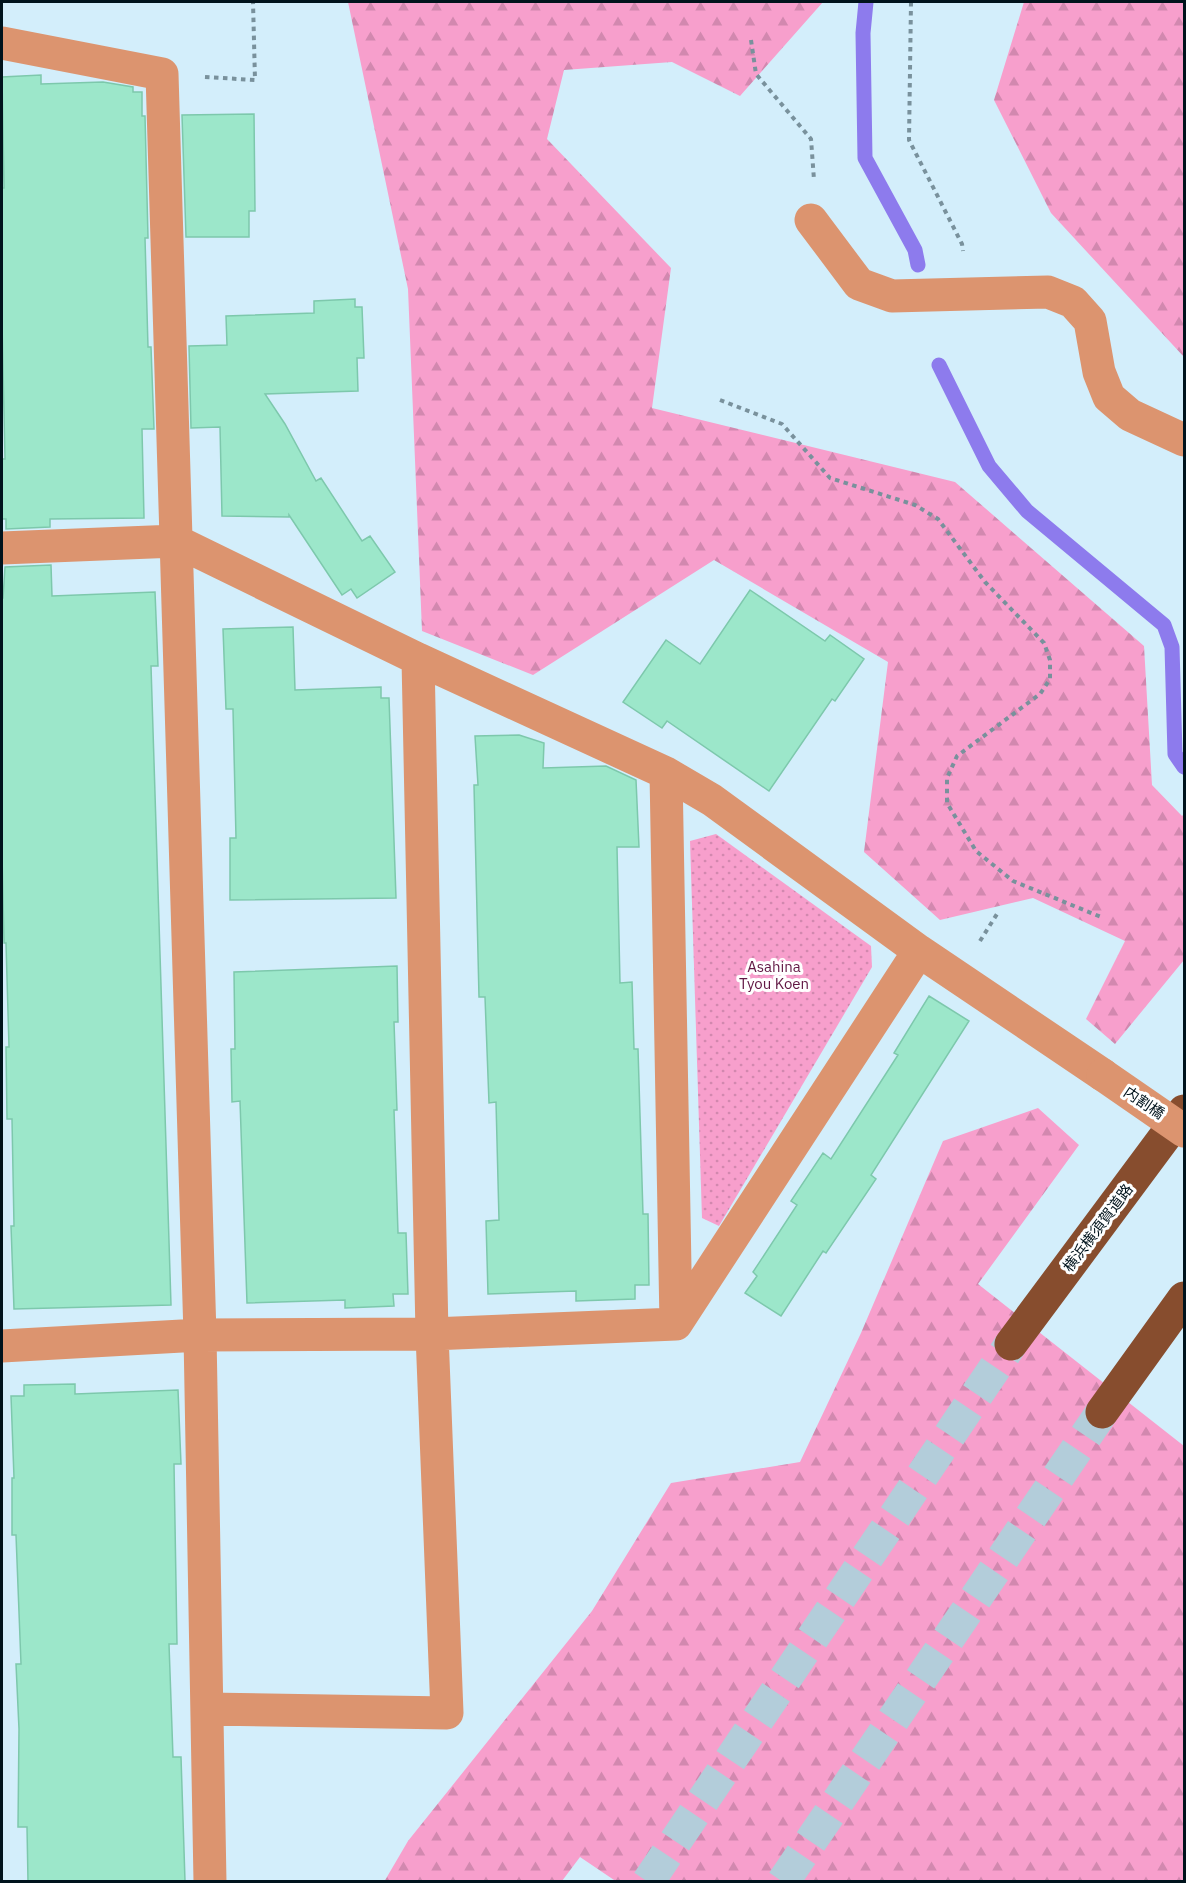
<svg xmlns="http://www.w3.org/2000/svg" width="1186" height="1883" font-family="'IBM Plex Sans','Noto Sans JP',sans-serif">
<defs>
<pattern id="grass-dots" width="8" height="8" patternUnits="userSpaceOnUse" patternTransform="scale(1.5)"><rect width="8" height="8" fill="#f79fcc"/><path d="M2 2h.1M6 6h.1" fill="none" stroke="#d288af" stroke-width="1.8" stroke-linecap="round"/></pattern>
<pattern id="forest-firs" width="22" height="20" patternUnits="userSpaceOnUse" patternTransform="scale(1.5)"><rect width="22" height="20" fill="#f79fcc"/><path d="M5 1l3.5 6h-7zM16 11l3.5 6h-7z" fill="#d288af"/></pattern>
</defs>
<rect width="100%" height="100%" fill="#d3eefb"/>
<path fill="url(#grass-dots)" d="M 716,834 L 871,946 L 872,967 L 719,1226 L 702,1218 L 690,841 Z"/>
<path fill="url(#forest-firs)" d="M 348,2 L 823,2 L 740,96 L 672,62 L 564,70 L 547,139 L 671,268 L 652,408 L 955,482 L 1144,646 L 1152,785 L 1182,816 L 1184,814 L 1184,960 L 1115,1044 L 1086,1019 L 1125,941 L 1033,898 L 940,920 L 864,852 L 888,662 L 714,560 L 533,675 L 422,631 L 408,289 Z
M 1024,2 L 1184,2 L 1184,357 L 1051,213 L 994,100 Z
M 1038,1108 L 1079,1145 L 978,1284 L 1184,1446 L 1184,1881 L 617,1882 L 580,1857 L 562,1881 L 384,1882 L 408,1841 L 592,1611 L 671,1483 L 800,1462 L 861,1333 L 943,1141 Z"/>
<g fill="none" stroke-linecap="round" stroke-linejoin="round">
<path stroke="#8d7bed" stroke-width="15" d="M 866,2 L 863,33 L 865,158 L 915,250 L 918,265
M 939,365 L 989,466 L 1027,511 L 1164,625 L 1172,647 L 1175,754 L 1184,767"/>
</g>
<path fill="#9ce7ca" stroke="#7dc8ac" stroke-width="1.5" d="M 41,75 L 41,84 L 103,82 L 133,87 L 133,92 L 142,92 L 142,116 L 145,116 L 148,238 L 145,238 L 148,347 L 151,347 L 154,429 L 142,429 L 144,518 L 50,519 L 50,527 L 6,529 L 6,519 L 2,519 L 2,459 L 5,459 L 2,323 L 2,188 L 4,188 L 2,77 Z
M 254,114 L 255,211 L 249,211 L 249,237 L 186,237 L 182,115 Z
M 355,299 L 355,307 L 362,307 L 364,358 L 357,358 L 358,391 L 265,394 L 285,424 L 316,481 L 321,478 L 362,541 L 370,536 L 395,572 L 357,598 L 351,589 L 342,595 L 289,515 L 289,517 L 222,516 L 220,427 L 191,428 L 189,346 L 227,345 L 226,316 L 314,313 L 314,301 Z
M 51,565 L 52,596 L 155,592 L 158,666 L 151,666 L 171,1305 L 14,1309 L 11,1226 L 14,1226 L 12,1119 L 7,1119 L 6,1047 L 9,1047 L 6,943 L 4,943 L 2,855 L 2,598 L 3,598 L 5,567 Z
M 750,590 L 825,641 L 830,635 L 864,659 L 835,701 L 832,699 L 769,791 L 667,721 L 662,728 L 623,702 L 666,640 L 700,664 Z
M 293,627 L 295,690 L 381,687 L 381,698 L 389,698 L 396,898 L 230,900 L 230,838 L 236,838 L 233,709 L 226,709 L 223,629 Z
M 519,735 L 544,743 L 543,768 L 606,766 L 636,780 L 639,847 L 617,847 L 620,983 L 632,982 L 634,1049 L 638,1049 L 643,1214 L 648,1214 L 649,1285 L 635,1285 L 635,1299 L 576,1301 L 576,1291 L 488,1294 L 486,1221 L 499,1220 L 496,1102 L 489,1103 L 485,997 L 479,997 L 474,785 L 478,785 L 475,736 Z
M 397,966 L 398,1022 L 394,1022 L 397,1110 L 394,1110 L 398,1233 L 406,1233 L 408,1294 L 393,1294 L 394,1306 L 345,1308 L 345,1300 L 247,1303 L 240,1101 L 232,1102 L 231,1049 L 235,1049 L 234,972 Z
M 929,996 L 969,1021 L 871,1175 L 876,1179 L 826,1253 L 823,1251 L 781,1316 L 745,1293 L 757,1276 L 753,1272 L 797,1205 L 791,1201 L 823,1153 L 831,1159 L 898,1055 L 894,1053 Z
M 75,1384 L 75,1394 L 178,1390 L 181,1464 L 174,1464 L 177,1644 L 169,1644 L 173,1757 L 181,1757 L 185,1881 L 28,1881 L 27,1827 L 18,1827 L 19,1729 L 16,1664 L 21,1664 L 16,1535 L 12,1535 L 12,1478 L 14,1478 L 11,1396 L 24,1396 L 24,1385 Z"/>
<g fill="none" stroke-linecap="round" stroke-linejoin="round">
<path stroke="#b3cdda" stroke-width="33" stroke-dasharray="33 16" stroke-linecap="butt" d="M 648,1882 L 1011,1344
M 783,1882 L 1102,1412"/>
<path stroke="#79919c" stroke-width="4" stroke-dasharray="4.5 4.5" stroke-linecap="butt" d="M 911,2 L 909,140 L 962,244 L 963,251
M 751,40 L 756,74 L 811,139 L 814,180
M 205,77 L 255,80 L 253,2
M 720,400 L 782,424 L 830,478 L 915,505 L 938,519 L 985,582 L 1044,643 L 1050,660 L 1050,679 L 1040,694 L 957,756 L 947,778 L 947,803 L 976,851 L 1013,881 L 1101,917
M 980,941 L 997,914"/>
<path stroke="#dc946f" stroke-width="33" d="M 2,43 L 162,74 L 200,1335 L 210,1882
M 811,220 L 859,284 L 892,296 L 1048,292 L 1073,302 L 1090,321 L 1099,372 L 1109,397 L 1130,415 L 1184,440
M 2,548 L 176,541 L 418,659 L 666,773 L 712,800 L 919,951 L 1103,1075
M 666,773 L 676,1324
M 2,1346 L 200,1335 L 432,1334 L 676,1324 L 919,951
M 207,1709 L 447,1713 L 432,1334 L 418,659"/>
<path stroke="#874d2e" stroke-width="33" d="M 1011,1344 L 1184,1111
M 1102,1412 L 1184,1298"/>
<path stroke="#dc946f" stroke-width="33" d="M 1103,1075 L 1184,1131"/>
</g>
<g text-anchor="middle" stroke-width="6" stroke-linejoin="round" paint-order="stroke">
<g font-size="15" fill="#611743" stroke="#fff">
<text x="774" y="972">Asahina<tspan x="774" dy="17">Tyou Koen</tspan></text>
</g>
<g font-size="15" fill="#00131c" stroke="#fff">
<text transform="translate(1144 1103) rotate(34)" y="5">内割橋</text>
<text transform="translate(1098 1228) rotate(-53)" y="5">横浜横須賀道路</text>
</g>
</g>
<rect width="1186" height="1883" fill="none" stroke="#00131c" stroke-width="6"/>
</svg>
